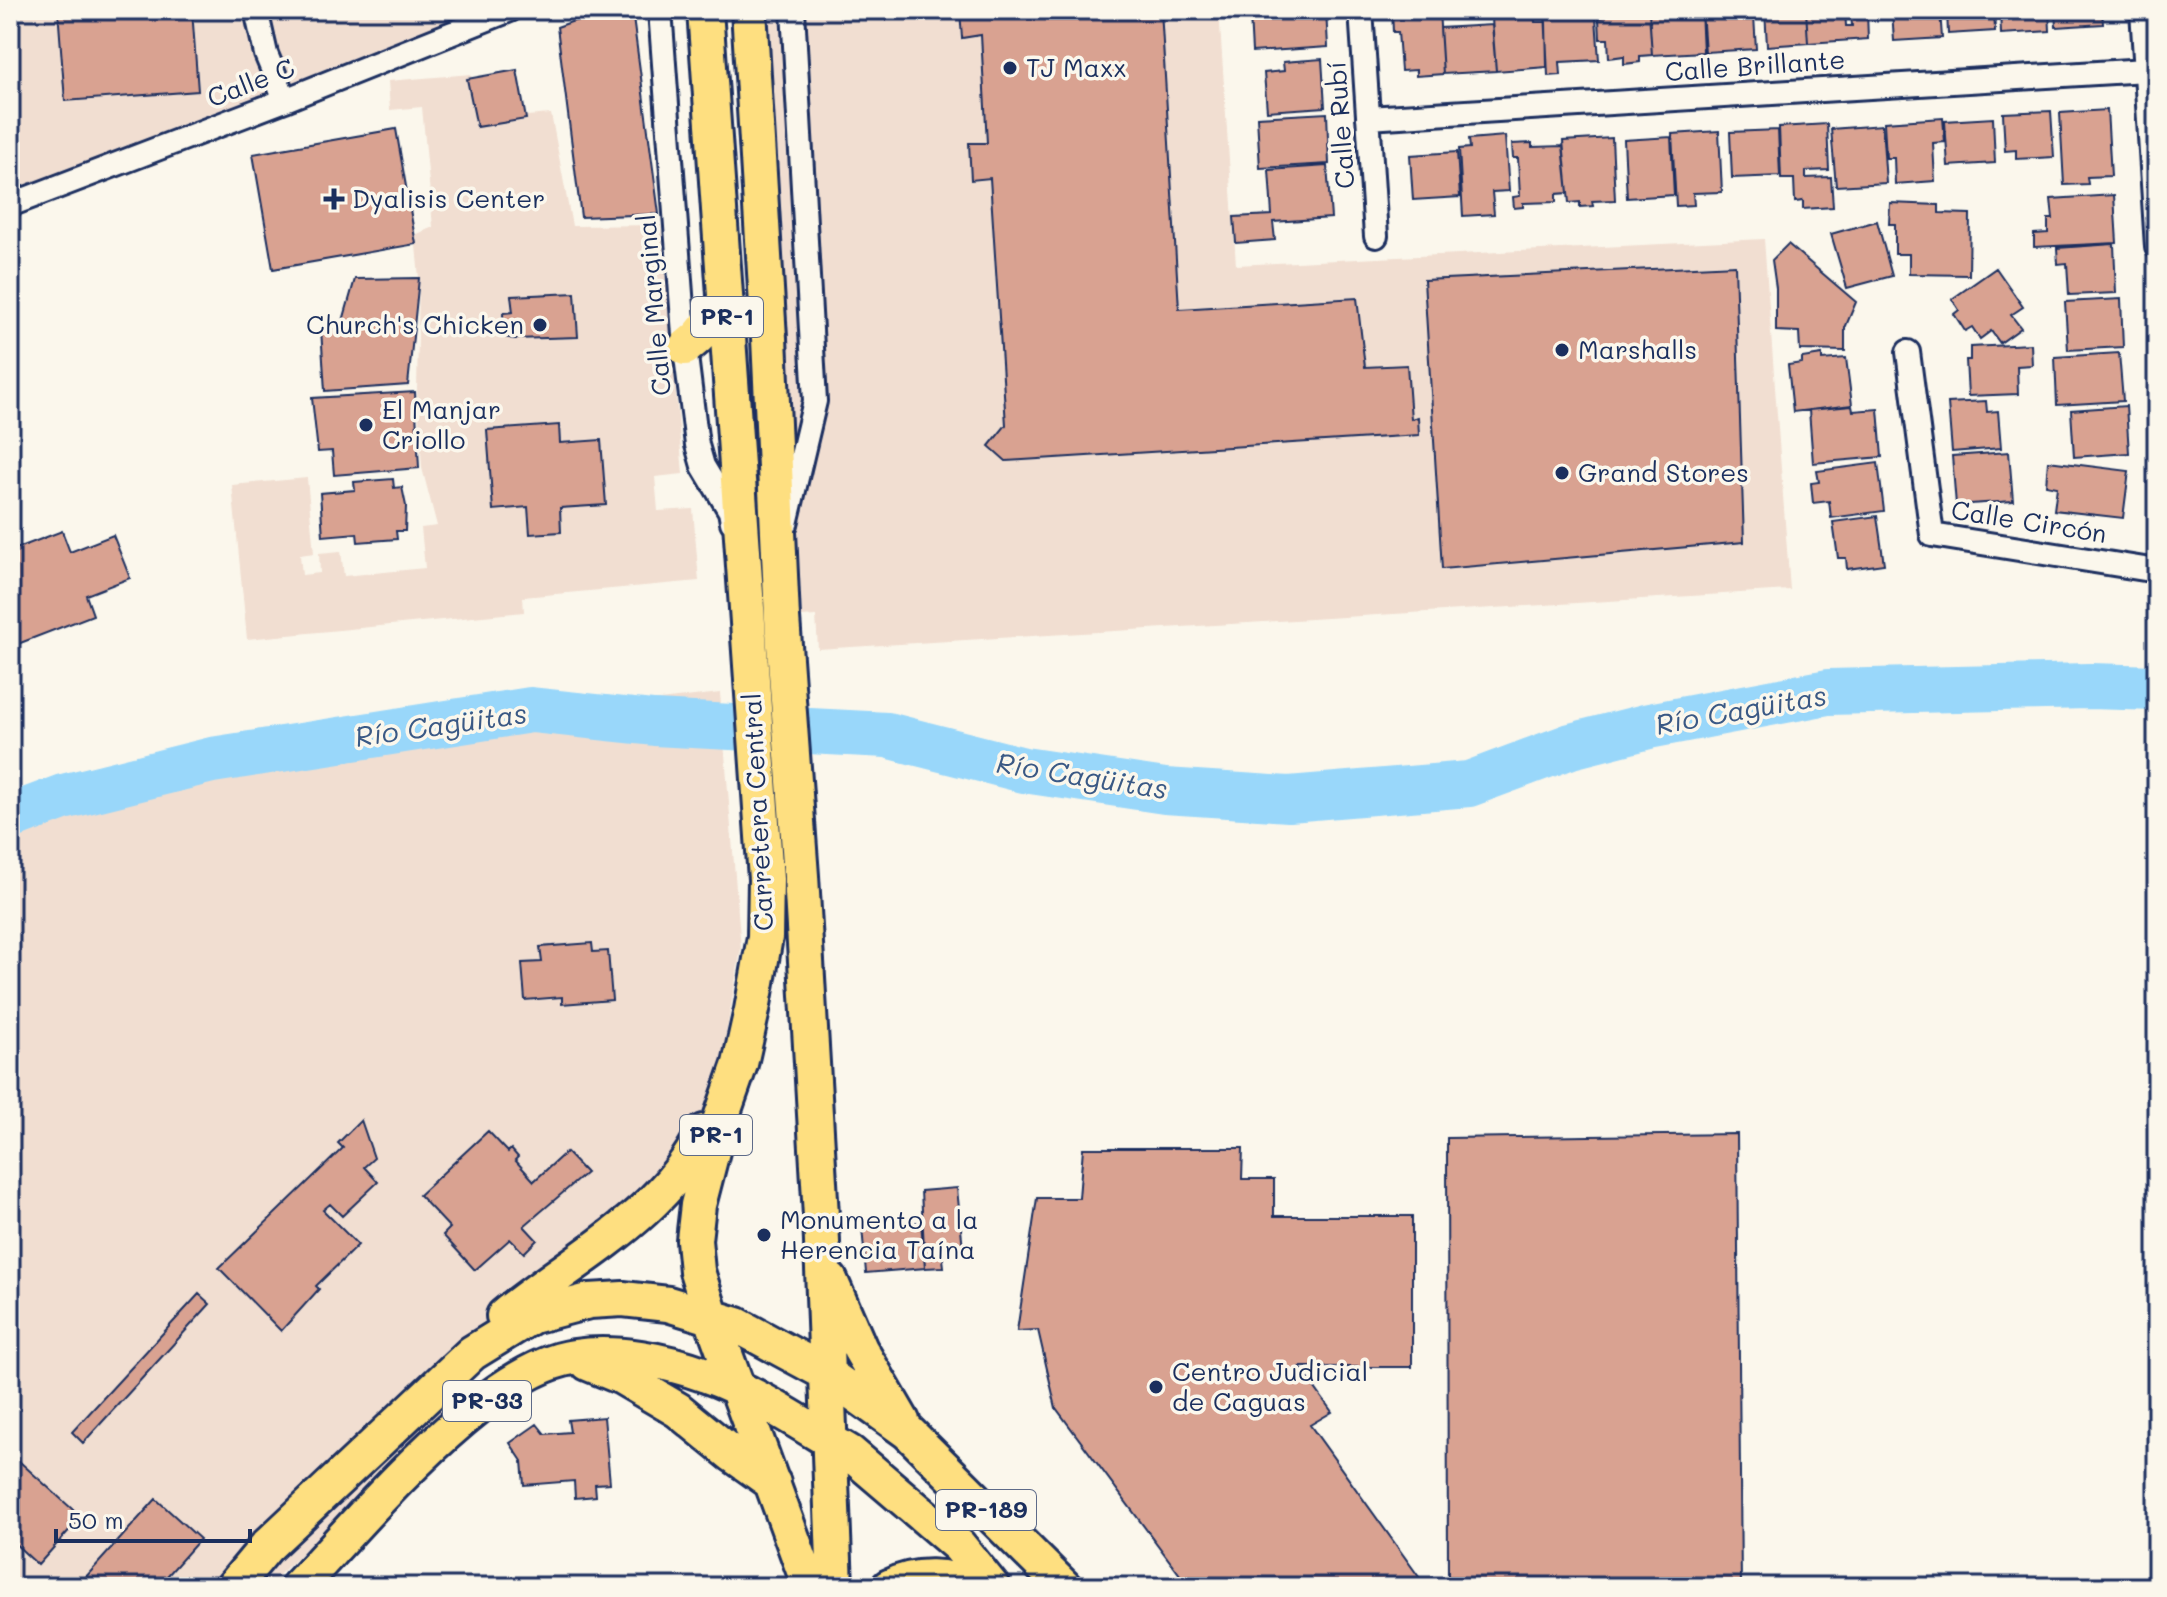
<svg xmlns="http://www.w3.org/2000/svg" width="2167" height="1597" font-family="Mali,sans-serif">
<rect width="100%" height="100%" fill="#fbf7ec"/>
<filter id="ink" filterUnits="userSpaceOnUse"><feTurbulence type="fractalNoise" baseFrequency=".0125" numOctaves="2"/><feDisplacementMap in="SourceGraphic" scale="16" xChannelSelector="R" yChannelSelector="G"/><feConvolveMatrix kernelMatrix="1 2 1 2 8 2 1 2 1" color-interpolation-filters="sRGB"/></filter>
<g filter="url(#ink)">
<path fill="#f1ded1" d="M 10,10 L 509,10 L 10,211 Z
M 764,10 L 1219,10 L 1236,265 L 1764,239 L 1790,590 L 818,649 L 816,616 L 802,617 Z
M 471,74 L 476,120 L 551,114 L 572,226 L 661,225 L 683,474 L 655,477 L 658,511 L 693,509 L 699,581 L 523,597 L 524,612 L 247,639 L 232,485 L 307,478 L 314,553 L 300,555 L 302,575 L 320,573 L 319,553 L 341,551 L 344,576 L 425,568 L 421,528 L 437,526 L 422,468 L 417,391 L 419,278 L 415,235 L 433,227 L 422,107 L 390,110 L 388,81 Z
M 720,693 L 741,949 L 709,1132 L 529,1299 L 443,1415 L 269,1585 L 10,1587 L 10,830 L 182,755 Z"/>
<g fill="none" stroke-linecap="round" stroke-linejoin="round">
<path stroke="#99d7fa" stroke-width="46" d="M 10,817 L 63,797 L 212,760 L 531,710 L 654,723 L 887,735 L 1024,770 L 1165,791 L 1289,799 L 1469,784 L 1571,746 L 1649,726 L 1828,692 L 2090,686 L 2157,688"/>
</g>
<path fill="#d9a291" stroke="#1b2f5e" stroke-width="2" d="M 58,10 L 192,10 L 198,91 L 65,101 Z
M 605,10 L 632,10 L 659,214 L 581,217 L 557,27 Z
M 960,10 L 1161,10 L 1179,309 L 1357,298 L 1365,367 L 1407,365 L 1411,419 L 1418,417 L 1419,435 L 1006,461 L 989,446 L 1006,425 L 990,178 L 971,180 L 969,143 L 987,143 L 981,35 L 962,38 Z
M 1279,10 L 1326,10 L 1328,47 L 1252,52 L 1250,15 L 1279,13 Z
M 1392,10 L 1439,10 L 1443,74 L 1416,76 L 1416,70 L 1401,71 L 1398,32 L 1393,32 Z
M 1497,10 L 1534,10 L 1535,22 L 1546,22 L 1547,67 L 1496,71 L 1492,19 L 1497,19 Z
M 1545,10 L 1585,10 L 1585,18 L 1596,18 L 1599,60 L 1560,62 L 1561,75 L 1548,76 Z
M 1606,10 L 1649,12 L 1652,55 L 1640,56 L 1640,62 L 1624,64 L 1624,56 L 1609,58 L 1608,39 L 1600,39 L 1599,18 L 1606,17 Z
M 1649,10 L 1701,10 L 1703,52 L 1652,55 Z
M 1702,10 L 1744,10 L 1745,16 L 1754,16 L 1756,49 L 1705,52 Z
M 1765,10 L 1806,10 L 1808,43 L 1767,46 Z
M 1806,10 L 1845,10 L 1846,26 L 1852,26 L 1851,13 L 1867,12 L 1868,39 L 1808,43 Z
M 1892,10 L 1940,10 L 1942,38 L 1894,41 Z
M 1947,10 L 1994,10 L 1995,31 L 1948,34 Z
M 2000,10 L 2049,10 L 2050,31 L 2001,34 Z
M 2055,10 L 2102,10 L 2103,24 L 2056,27 Z
M 1492,25 L 1496,71 L 1443,74 L 1440,28 Z
M 1322,59 L 1325,107 L 1267,111 L 1264,73 L 1284,71 L 1283,62 Z
M 517,70 L 526,119 L 477,127 L 467,79 Z
M 2107,110 L 2111,176 L 2087,177 L 2088,184 L 2064,185 L 2060,113 Z
M 2051,111 L 2054,157 L 2016,159 L 2016,150 L 2005,151 L 2003,113 Z
M 1327,113 L 1329,164 L 1260,168 L 1257,117 Z
M 1943,118 L 1945,142 L 1933,143 L 1935,181 L 1895,184 L 1894,158 L 1886,158 L 1884,122 Z
M 1993,118 L 1995,163 L 1948,166 L 1945,121 Z
M 1827,124 L 1829,170 L 1806,171 L 1806,178 L 1831,177 L 1833,207 L 1803,209 L 1803,201 L 1795,202 L 1794,179 L 1781,179 L 1779,127 Z
M 1882,125 L 1886,183 L 1836,186 L 1831,129 Z
M 396,129 L 416,244 L 273,269 L 253,154 Z
M 1778,130 L 1780,176 L 1732,178 L 1730,132 Z
M 1719,131 L 1722,192 L 1693,193 L 1694,205 L 1676,206 L 1672,134 Z
M 1505,136 L 1509,191 L 1492,192 L 1494,214 L 1463,216 L 1459,149 L 1470,148 L 1469,139 Z
M 1671,137 L 1674,195 L 1627,198 L 1624,140 Z
M 1612,138 L 1615,200 L 1592,201 L 1593,206 L 1580,207 L 1580,202 L 1569,203 L 1563,141 Z
M 1532,143 L 1532,147 L 1563,146 L 1568,193 L 1556,194 L 1556,202 L 1523,203 L 1523,207 L 1514,208 L 1513,197 L 1520,196 L 1518,158 L 1513,158 L 1512,144 Z
M 1457,152 L 1460,197 L 1413,200 L 1410,155 Z
M 1327,166 L 1331,218 L 1273,222 L 1275,240 L 1236,243 L 1234,217 L 1272,215 L 1269,170 Z
M 2114,195 L 2117,243 L 2034,247 L 2034,234 L 2048,233 L 2048,219 L 2053,219 L 2051,199 Z
M 1890,203 L 1939,205 L 1939,213 L 1970,214 L 1969,275 L 1909,274 L 1909,254 L 1895,254 L 1895,224 L 1889,224 Z
M 1877,221 L 1892,276 L 1847,288 L 1831,234 Z
M 1788,244 L 1856,302 L 1845,328 L 1845,351 L 1800,350 L 1799,332 L 1776,331 L 1776,288 L 1772,260 Z
M 2114,244 L 2116,293 L 2069,295 L 2067,263 L 2058,264 L 2057,248 Z
M 1735,265 L 1744,542 L 1442,569 L 1424,280 Z
M 1996,268 L 2023,307 L 2011,315 L 2021,328 L 2000,343 L 1991,331 L 1980,339 L 1972,327 L 1965,331 L 1954,314 L 1959,310 L 1952,299 Z
M 419,278 L 408,385 L 325,391 L 321,329 L 341,328 L 355,279 Z
M 575,293 L 578,337 L 514,339 L 504,337 L 503,313 L 513,312 L 511,296 Z
M 2121,299 L 2123,347 L 2068,350 L 2065,302 Z
M 2031,344 L 2032,365 L 2017,366 L 2018,394 L 1968,396 L 1966,360 L 1970,360 L 1970,347 Z
M 2119,353 L 2123,401 L 2057,405 L 2055,357 Z
M 1822,355 L 1822,360 L 1846,358 L 1852,405 L 1793,412 L 1788,365 L 1802,363 L 1802,358 Z
M 415,392 L 419,468 L 334,475 L 332,451 L 318,452 L 312,398 Z
M 1986,401 L 1987,412 L 1998,411 L 2001,448 L 1952,452 L 1948,403 Z
M 1852,406 L 1853,411 L 1878,409 L 1882,457 L 1813,463 L 1809,410 Z
M 2126,406 L 2129,453 L 2074,457 L 2071,410 Z
M 559,425 L 560,443 L 601,440 L 606,505 L 560,508 L 561,532 L 530,534 L 528,507 L 493,510 L 487,430 Z
M 2009,452 L 2013,501 L 1956,505 L 1952,456 Z
M 2048,461 L 2129,471 L 2123,518 L 2054,510 L 2057,487 L 2046,485 Z
M 1878,463 L 1884,511 L 1831,518 L 1829,501 L 1813,503 L 1811,483 L 1819,482 L 1817,471 Z
M 393,479 L 394,488 L 402,487 L 406,506 L 405,531 L 396,531 L 397,539 L 358,542 L 357,533 L 323,536 L 320,493 L 355,490 L 354,482 Z
M 1877,516 L 1884,564 L 1847,569 L 1846,558 L 1838,558 L 1833,522 Z
M 62,531 L 70,552 L 113,535 L 130,578 L 86,595 L 93,615 L 10,647 L 10,551 Z
M 592,943 L 593,952 L 608,951 L 612,1000 L 562,1004 L 562,997 L 525,1000 L 522,963 L 542,962 L 540,947 Z
M 361,1120 L 374,1158 L 364,1167 L 378,1182 L 342,1216 L 330,1204 L 323,1210 L 358,1245 L 316,1286 L 319,1289 L 281,1331 L 219,1268 L 343,1148 L 338,1143 Z
M 488,1131 L 508,1152 L 511,1149 L 518,1157 L 515,1160 L 534,1181 L 566,1152 L 586,1173 L 524,1226 L 537,1240 L 524,1253 L 510,1239 L 475,1270 L 443,1235 L 450,1228 L 419,1195 Z
M 1737,1134 L 1741,1587 L 1448,1587 L 1447,1138 Z
M 1083,1148 L 1243,1148 L 1242,1179 L 1274,1179 L 1274,1216 L 1412,1216 L 1412,1367 L 1300,1367 L 1332,1412 L 1310,1425 L 1424,1584 L 1420,1587 L 1189,1587 L 1056,1408 L 1038,1330 L 1017,1331 L 1037,1198 L 1079,1198 Z
M 957,1188 L 963,1249 L 942,1250 L 944,1267 L 925,1268 L 921,1191 Z
M 921,1222 L 925,1268 L 866,1273 L 862,1227 Z
M 199,1294 L 210,1304 L 83,1443 L 72,1432 Z
M 604,1417 L 610,1483 L 595,1484 L 596,1496 L 575,1498 L 574,1481 L 524,1485 L 522,1461 L 510,1443 L 537,1424 L 545,1434 L 570,1432 L 568,1420 Z
M 10,1453 L 81,1517 L 38,1565 L 10,1539 Z
M 156,1499 L 200,1539 L 160,1584 L 163,1587 L 93,1587 L 84,1579 Z"/>
<g fill="none" stroke-linecap="round" stroke-linejoin="round">
<defs>
<path id="minor" d="M 256,10 L 266,54 L 285,100
M 660,10 L 685,348 L 697,445 L 703,466 L 730,511 L 732,522
M 1361,10 L 1376,236
M 2142,10 L 2157,247
M 1368,118 L 2146,70
M 10,205 L 285,100 L 510,10
M 1908,352 L 1932,535 L 2157,571
M 786,524 L 815,401 L 793,10"/>
<path id="primary" d="M 705,10 L 766,879 L 765,937 L 752,1010 L 740,1064 L 719,1124 L 698,1205 L 694,1240 L 697,1271 L 711,1316 L 810,1587
M 749,10 L 769,338 L 782,618 L 801,876 L 821,1216 L 835,1587
M 685,348 L 698,337 L 726,302
M 830,1280 L 860,1349 L 902,1421
M 504,1316 C 573,1259 664,1216 704,1132
M 588,1363 L 622,1377 L 678,1410 L 732,1454 L 773,1483
M 233,1587 L 267,1546 L 472,1353 L 532,1316 L 589,1301 L 623,1299 L 668,1304 L 737,1325 L 826,1373 L 908,1432 L 1064,1587
M 298,1587 C 359,1522 486,1369 574,1357 C 617,1351 665,1360 706,1375 C 753,1391 806,1427 850,1453 L 959,1546 L 992,1587
M 889,1587 C 916,1573 947,1575 974,1587"/>
</defs>
<use href="#minor" stroke="#1b2f5e" stroke-width="28"/>
<use href="#primary" stroke="#1b2f5e" stroke-width="40"/>
<use href="#minor" stroke="#fbf7ec" stroke-width="22"/>
<use href="#primary" stroke="#fedf80" stroke-width="34"/>
</g>
</g>
<g fill="#1b2f5e" stroke="#fbf7ec" stroke-width="3">
<circle cx="1010" cy="68" r="8"/>
<path d="M330 187h8v8h8v8h-8v8h-8v-8h-8v-8h8z"/>
<circle cx="540" cy="325" r="8"/>
<circle cx="1562" cy="350" r="8"/>
<circle cx="366" cy="425" r="8"/>
<circle cx="1562" cy="473" r="8"/>
<circle cx="764" cy="1235" r="8"/>
<circle cx="1156" cy="1387" r="8"/>
</g>
<g text-anchor="middle" stroke-width="7" stroke-linejoin="round" paint-order="stroke">
<g fill="#fbf7ec" stroke="#5e6b89" stroke-width="2">
<rect x="691" y="297" width="72" height="40" rx="6"/>
<rect x="680" y="1115" width="72" height="40" rx="6"/>
<rect x="443" y="1381" width="88" height="40" rx="6"/>
<rect x="936" y="1490" width="100" height="40" rx="6"/>
</g>
<g font-size="24" font-weight="bold" fill="#1b2f5e">
<text x="727" y="325">PR-1</text>
<text x="716" y="1143">PR-1</text>
<text x="487" y="1409">PR-33</text>
<text x="986" y="1518">PR-189</text>
</g>
<g font-size="26" fill="#1b2f5e" stroke="#fbf7ec">
<text transform="translate(1755 66) rotate(-4)" y="9">Calle Brillante</text>
<text transform="translate(251 83) rotate(-21)" y="9">Calle C</text>
<text transform="translate(1341 125) rotate(-94)" y="9">Calle Rubí</text>
<text transform="translate(654 305) rotate(-95)" y="9">Calle Marginal</text>
<text transform="translate(2029 522) rotate(9)" y="9">Calle Circón</text>
<text transform="translate(758 812) rotate(-93)" y="9">Carretera Central</text>
</g>
<g font-size="26" fill="#1b2f5e" stroke="#fbf7ec" text-anchor="start">
<text x="1026" y="77">TJ Maxx</text>
<text x="352" y="208">Dyalisis Center</text>
<text x="524" y="334" text-anchor="end">Church's Chicken</text>
<text x="1578" y="359">Marshalls</text>
<text x="382" y="419">El Manjar<tspan x="382" dy="30">Criollo</tspan></text>
<text x="1578" y="482">Grand Stores</text>
<text x="780" y="1229">Monumento a la<tspan x="780" dy="30">Herencia Taína</tspan></text>
<text x="1172" y="1381">Centro Judicial<tspan x="1172" dy="30">de Caguas</tspan></text>
</g>
<g font-size="28" font-style="italic" fill="#3a5985" stroke="#fbf7ec">
<text transform="translate(1741 710) rotate(-10)" y="10">Río Cagüitas</text>
<text transform="translate(441 725) rotate(-8)" y="10">Río Cagüitas</text>
<text transform="translate(1082 776) rotate(9)" y="10">Río Cagüitas</text>
</g>
</g>
<rect width="2167" height="1597" fill="none" stroke="#fbf7ec" stroke-width="40"/>
<rect x="20" y="20" width="2127" height="1557" fill="none" stroke="#1b2f5e" stroke-width="3" filter="url(#ink)"/>
<path d="M56 1529v12h194v-12" fill="none" stroke="#1b2f5e" stroke-width="4"/>
<text x="68" y="1529" font-size="24" fill="#1b2f5e" stroke="#fbf7ec" stroke-width="6" paint-order="stroke">50 m</text>
</svg>
